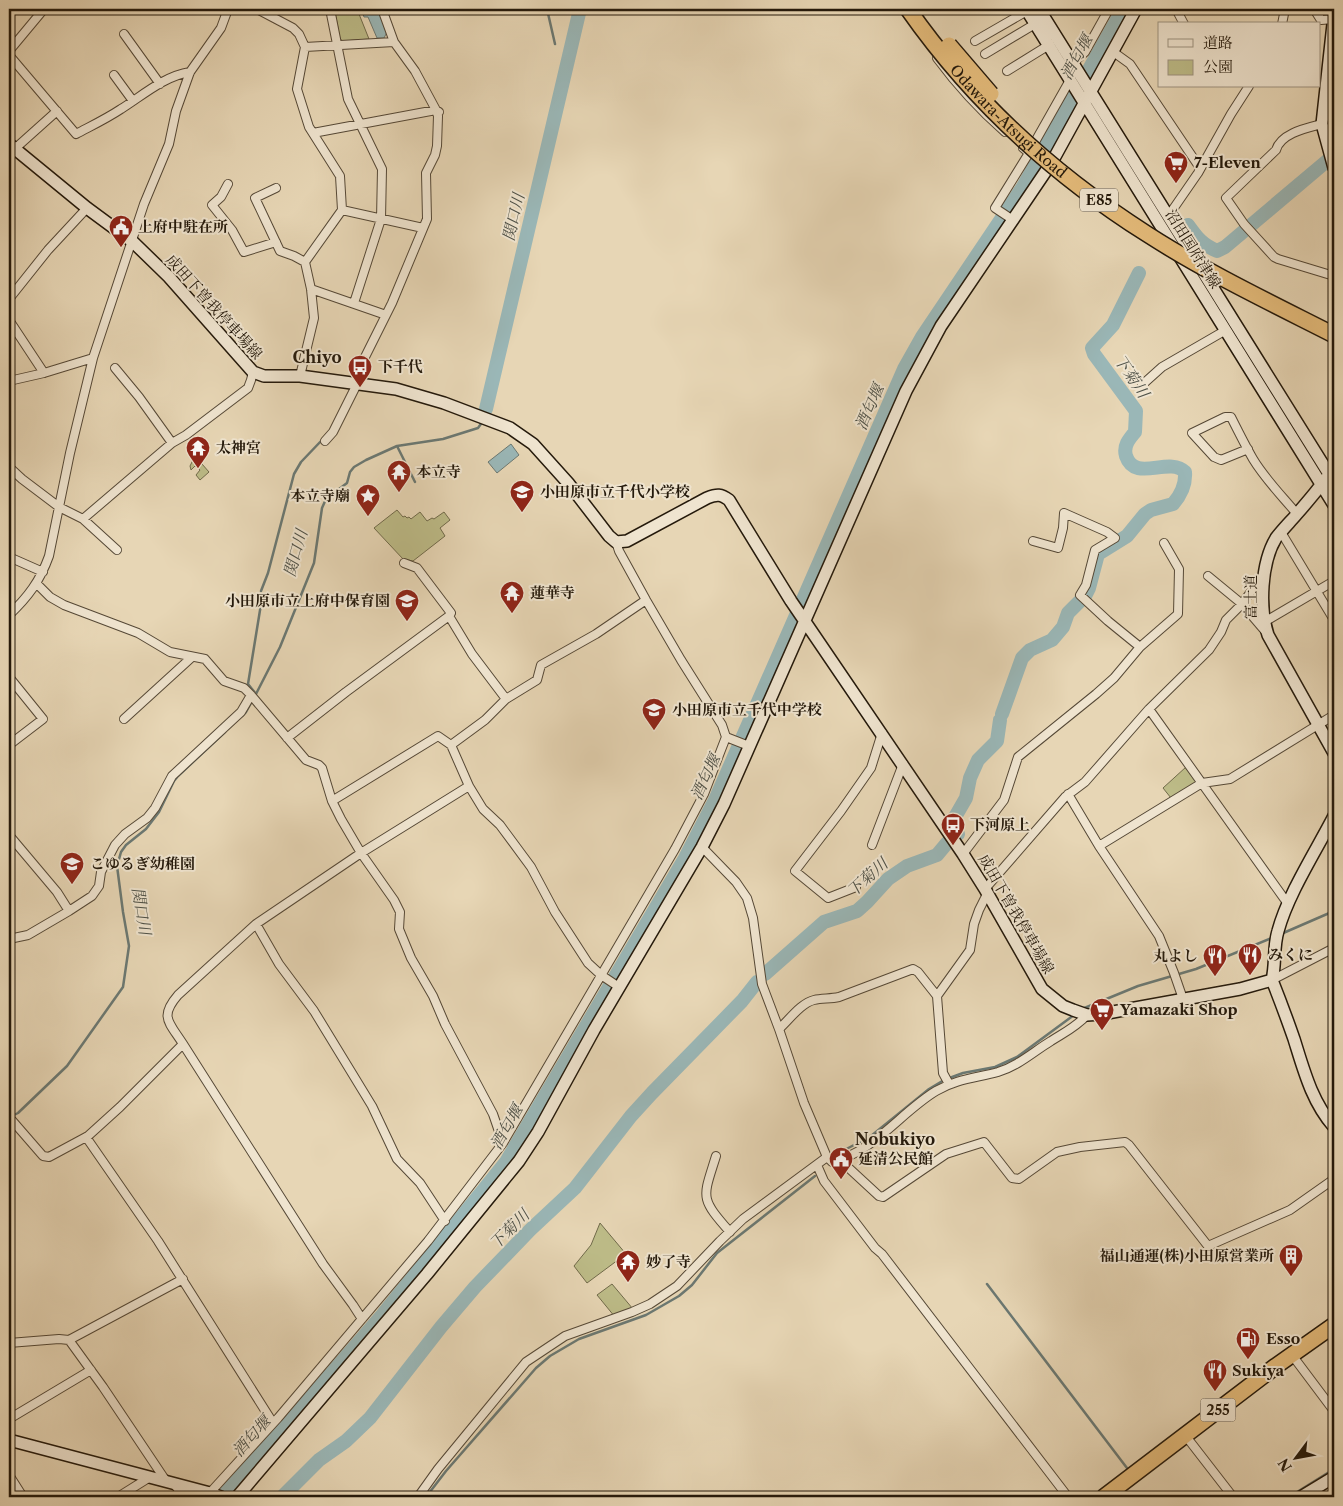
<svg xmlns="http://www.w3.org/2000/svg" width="1343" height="1506" font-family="'Libre Caslon Text','Noto Serif JP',serif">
<rect width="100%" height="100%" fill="#e7d6b5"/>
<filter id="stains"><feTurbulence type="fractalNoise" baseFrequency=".004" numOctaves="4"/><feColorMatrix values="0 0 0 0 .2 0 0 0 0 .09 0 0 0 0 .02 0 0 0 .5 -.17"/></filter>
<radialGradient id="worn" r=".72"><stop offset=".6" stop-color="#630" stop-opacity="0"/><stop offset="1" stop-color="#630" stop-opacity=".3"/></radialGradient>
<path fill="#bdbc88" stroke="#706a4a" d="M 332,9 L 357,9 L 369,39 L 343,41 L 340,39 L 336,17 Z
M 195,456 L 209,472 L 200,480 L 196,475 L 200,470 L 195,466 L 191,470 L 190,466 Z
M 397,510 L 403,517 L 405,516 L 407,518 L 409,517 L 411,519 L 420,512 L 427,521 L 432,518 L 434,519 L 444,512 L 450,520 L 440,528 L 445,536 L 413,561 L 403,559 L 374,528 Z
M 1186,767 L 1197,782 L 1171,798 L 1163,788 Z
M 600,1223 L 626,1254 L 587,1283 L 574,1266 L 591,1245 Z
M 612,1284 L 633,1309 L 615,1317 L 597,1295 Z"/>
<path fill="#9ab7b7" stroke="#6b7872" d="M 361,9 L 378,9 L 387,32 L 384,38 L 377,38 L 368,17 L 364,17 Z
M 511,444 L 519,455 L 497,473 L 488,462 Z"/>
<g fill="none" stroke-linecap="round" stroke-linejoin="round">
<path stroke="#6b7872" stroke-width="2.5" d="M 547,9 L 555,44
M 484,416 L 486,409
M 397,446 L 415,482
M 261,591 L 268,573 L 294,474 L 301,462 L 322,440
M 256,694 L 248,684 L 262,598
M 242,716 L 246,712 L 256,694 L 280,647 L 314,563 L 322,508 L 326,499 L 347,483 L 350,472 L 354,467 L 366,460 L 397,446 L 443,439 L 478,428 L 483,421
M 1281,934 L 1334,911
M 1082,1009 L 1138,986 L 1196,969 L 1274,937
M 10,1117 L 18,1113 L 67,1066 L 123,987 L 129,946 L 123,912 L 117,866 L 121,852 L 126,845 L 146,829 L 159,812 L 174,781 L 178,776 L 225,732
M 835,1155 L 871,1136 L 929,1089 L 944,1080 L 963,1073 L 995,1067 L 1017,1057 L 1074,1015
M 987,1284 L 1130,1472
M 426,1497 L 446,1471 L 536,1368 L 550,1356 L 579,1339 L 646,1315 L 679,1296 L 692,1285 L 717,1253 L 815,1176
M 1289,1497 L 1334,1469"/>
<path stroke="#9ab7b7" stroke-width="14" d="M 1188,225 C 1198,239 1202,244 1217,251 L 1225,247 L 1334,155
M 486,409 L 580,9
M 1085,596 L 1089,588 L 1098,554 L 1127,536 L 1145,514 L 1151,510 L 1173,504 C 1181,495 1186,485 1185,472 C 1169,456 1135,483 1126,456 C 1123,446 1129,439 1135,432 L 1136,411 L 1094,354 L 1092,348 L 1113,325 L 1139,273
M 1002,714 L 1022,658 L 1030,650 L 1052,640 L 1063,627 L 1068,613 L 1081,600
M 958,834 L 951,824 L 966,798 L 970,778 L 978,760 L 997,741 L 1000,720
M 765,974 L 824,922 L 857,911 L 867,902 L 888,879 L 907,866 L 937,855 L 947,843
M 220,1497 L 288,1423 L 383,1314 L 506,1162 L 685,858 L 715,800 L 904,369 L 922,337 L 1024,185 L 1123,9
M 282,1497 L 319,1460 L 346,1441 L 370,1418 L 441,1327 L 475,1287 L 530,1230 L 575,1188 L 631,1116 L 652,1093 L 742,1001 L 757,982"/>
<defs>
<path id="street" d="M 257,9 L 293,28 L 299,34 L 305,47 L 297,89 L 309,127 L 340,176 L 342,210 L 305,262 L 311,289 L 314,318 L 300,376
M 328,9 L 331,14 L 348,99 L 382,169 L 381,219 L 354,303
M 1176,9 L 1184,24
M 1314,9 L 1321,20 L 1334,19
M 1282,24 L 1285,9
M 124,34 L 160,84
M 975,41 L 1027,11
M 305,47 L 394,42
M 9,51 L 44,9
M 1112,51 L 1130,64 L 1200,168
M 985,54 L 1035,24
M 9,55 L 76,134 C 91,126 106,119 121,109 C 142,96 164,76 190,72
M 937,58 C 957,85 980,110 1005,132
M 1073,63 L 1085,52 L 1109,9
M 1007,71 L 1049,45
M 114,75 L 133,101
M 1322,124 C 1307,128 1281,133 1276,150 L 1226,198 L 1244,224 L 1274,257 L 1278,259 L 1334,276
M 313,133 L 436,110 L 439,112
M 1031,149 L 1070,80
M 9,154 L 57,111
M 228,184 L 221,197 L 212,205 L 232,230 L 244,252 L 276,242
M 276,188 L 255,198 L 280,251 L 294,256 L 305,262
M 342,210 L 423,228
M 1169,215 L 1198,173 L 1231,114 L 1249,86
M 1013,220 L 995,208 L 1029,153 L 1023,148
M 311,289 L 386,315
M 9,299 L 48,250 L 87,208
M 9,320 L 44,373
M 115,368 L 139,397 L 172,443
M 9,381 L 44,373 L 93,358
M 355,383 L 363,361 L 392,303 L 427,219 L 426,173 L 435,155 L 437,146 L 438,116 L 436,110 L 415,71 L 394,42 L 382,9
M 1142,385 L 1162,367 L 1226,330
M 325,441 L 333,432 L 357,384
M 1248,449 L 1221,460 L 1214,457 L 1192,433 L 1225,417 L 1231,417 C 1238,431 1245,445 1253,459 C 1265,479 1282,496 1297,514
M 9,467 L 22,479 L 59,507 L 83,519 L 117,550
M 83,519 L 172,443 L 186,435 L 248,388 L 251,380 L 253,372
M 1281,532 L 1334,620
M 1033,541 L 1058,548 L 1063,528 L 1064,513 L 1107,532 L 1115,538 L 1095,550 L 1086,585 L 1080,595 L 1108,621 L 1140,647
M 616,542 L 619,551 L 646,600 L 681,660 L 722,725 L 726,737 L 749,746
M 9,557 L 43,572
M 404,563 L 417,568 L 451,613 L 449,616 L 472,654 L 506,699
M 1208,576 L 1242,604 L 1265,631
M 37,584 L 50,597 L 64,605 L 138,633 L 170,652 L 205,659 L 224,681 L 244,688 L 251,695 L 306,760 L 319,765 L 322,768 L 332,801 L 341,819 L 361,853 L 394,900 L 400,912 L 399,929 L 411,958 L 433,996 L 445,1024 L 493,1114 L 503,1143
M 9,615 C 28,597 40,581 49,556 L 70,453 L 93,358 L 144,204 L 169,144 L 176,111 L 190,72 L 221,28 L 228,9
M 1266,621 L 1334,581
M 9,677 L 43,719 L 9,745
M 1149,709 L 1288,904
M 124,719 L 192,657
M 287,738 L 346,692 L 449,616
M 451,745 L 485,720 L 506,699 L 537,680 L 541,665 L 596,634 L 646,600
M 1068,794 L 1099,846 L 1159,936 L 1174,973 L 1183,999
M 332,801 L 438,736 L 451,745 L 469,786 L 483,809 L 500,825 L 531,867 L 555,912 L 588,963 L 601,975 L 619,987
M 9,835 L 57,892 L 69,911 L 92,896 L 99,886 L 101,872 L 115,845 L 125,834 L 147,818 L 155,808 L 172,776 L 241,712 L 251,695
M 872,845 L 903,764
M 1099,846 L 1202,783 L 1230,779 L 1334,715
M 702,847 L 736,882 L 747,898 L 753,918 L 762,984 L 779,1029 L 804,1103 L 827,1157 L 832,1162 C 874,1152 901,1112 936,1091 C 956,1079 976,1078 998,1072 C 1018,1066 1033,1052 1051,1041 C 1065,1032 1076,1027 1087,1015
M 963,854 L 1004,800 L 1018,757 L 1096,694 L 1114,678 L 1140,647 L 1178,614 L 1179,569 L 1164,543
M 856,887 L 828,898 L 795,871 L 841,811 L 871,768 L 882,733
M 985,889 L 1065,797 L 1085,782 L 1149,709 L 1209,650 L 1221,632 L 1226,620 L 1242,604 L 1263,575
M 256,924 L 279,964 L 314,1011 L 372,1106 L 397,1159 L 420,1183 L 445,1221
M 9,939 L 28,935 L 69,911
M 1272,980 L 1334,948
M 779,1029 C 789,1020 801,1003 814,1000 C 822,998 830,999 839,997 L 913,969 L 918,972 L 937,996
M 183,1044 L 323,1264 L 353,1305 L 362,1319
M 949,1084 L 943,1073 L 937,996 L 970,950 L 974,924 L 979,910 L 987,894
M 10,1118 L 43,1156 L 49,1157 L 88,1136 L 120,1107 L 183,1044 C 169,1022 159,1017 178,995 L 256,924 L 361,853 L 469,786
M 86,1137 L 158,1241 L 273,1423
M 716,1156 C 703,1198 699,1197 730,1232
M 840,1160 L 879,1196 L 883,1197 L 946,1154 L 984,1142 L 1012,1178 L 1019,1179 L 1057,1152 L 1080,1147 L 1125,1142 L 1129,1145 L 1208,1246 L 1290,1210 L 1334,1179
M 817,1165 L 824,1181 L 875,1248 L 882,1254 L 1068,1497
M 69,1340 L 183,1279
M 9,1343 L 59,1339 L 69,1340 L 103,1387 L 166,1481
M 1292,1355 L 1334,1411
M 9,1419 L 91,1370
M 1185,1435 L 1233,1497
M 9,1475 L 23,1497
M 175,1485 L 184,1497
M 207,1496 L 278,1418 L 428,1241 L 503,1143 L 675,849 L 704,794 L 726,737
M 118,1497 L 150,1477
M 418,1497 L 438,1469 L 526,1362 L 565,1336 L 632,1312 L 650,1304 L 677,1286 L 720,1241 L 743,1219 L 827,1157"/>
<path id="secondary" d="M 1026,9 L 1334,505
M 1039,9 L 1334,482
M 1334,15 L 1322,124 L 1334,168
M 9,144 L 87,208 L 133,242 L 169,277 L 253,372 L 264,376 L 300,376 L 396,389 L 444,403 L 510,428 L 533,444 L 569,484 L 609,536 L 616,542 L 627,541 L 707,498 C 717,494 721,494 729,500 L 791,601 L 963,854 L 985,889 L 1042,989 L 1063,1006 L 1073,1010 L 1087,1015 L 1102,1014 L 1240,989 L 1272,980
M 1334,467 C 1323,484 1310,499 1296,515 C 1290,522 1282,530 1276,538 C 1261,563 1259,608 1268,635 L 1334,753
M 1272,980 C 1276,964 1273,947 1278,931 C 1288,894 1316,851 1334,816
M 1272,980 C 1280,1000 1287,1019 1294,1039 C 1304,1071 1312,1102 1334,1127
M 9,1440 L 210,1493 L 221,1497
M 237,1497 L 427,1274 L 519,1161 L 538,1132 L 594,1030 L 702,847 L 724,804 L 906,391 L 941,326 L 1052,162 L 1136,9
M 1301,1497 L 1334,1477"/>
<path id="highway" d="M 1104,1497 L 1276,1366 L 1334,1325"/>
</defs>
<use href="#street" stroke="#554836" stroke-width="10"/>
<use href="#secondary" stroke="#24190b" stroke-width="14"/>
<use href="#highway" stroke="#24190b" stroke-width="18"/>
<use href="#street" stroke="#efe4cf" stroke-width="8"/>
<use href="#secondary" stroke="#efe4cf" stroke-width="11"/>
<use href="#highway" stroke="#e4bb7a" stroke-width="15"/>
<defs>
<g id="highway-bridge">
<path id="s1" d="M 908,9 C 971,99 1054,175 1147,234 C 1206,272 1271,303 1334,335"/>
<path d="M 949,45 L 991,94"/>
</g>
</defs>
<use href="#highway-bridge" stroke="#24190b" stroke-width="18" stroke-linecap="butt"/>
<use href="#highway-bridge" stroke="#e4bb7a" stroke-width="15"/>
</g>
<defs>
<symbol id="supermarket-pin" viewBox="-11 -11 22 30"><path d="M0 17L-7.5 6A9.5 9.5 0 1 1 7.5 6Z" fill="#8f2418" stroke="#efe4cf"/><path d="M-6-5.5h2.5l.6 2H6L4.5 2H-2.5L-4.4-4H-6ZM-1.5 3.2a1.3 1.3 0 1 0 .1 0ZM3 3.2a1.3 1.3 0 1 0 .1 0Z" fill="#fff"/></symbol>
<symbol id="civic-pin" viewBox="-11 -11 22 30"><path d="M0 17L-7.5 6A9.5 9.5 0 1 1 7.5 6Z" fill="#8f2418" stroke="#efe4cf"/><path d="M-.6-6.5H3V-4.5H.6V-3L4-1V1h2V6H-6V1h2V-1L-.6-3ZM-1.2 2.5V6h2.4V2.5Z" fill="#fff"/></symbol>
<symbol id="bus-pin" viewBox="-11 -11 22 30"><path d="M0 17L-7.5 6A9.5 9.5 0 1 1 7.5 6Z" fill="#8f2418" stroke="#efe4cf"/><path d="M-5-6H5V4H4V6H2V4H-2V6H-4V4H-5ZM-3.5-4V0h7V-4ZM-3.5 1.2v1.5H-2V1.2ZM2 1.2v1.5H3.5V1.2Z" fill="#fff"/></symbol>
<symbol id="temple-pin" viewBox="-11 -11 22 30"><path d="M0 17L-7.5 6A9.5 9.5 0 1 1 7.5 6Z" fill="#8f2418" stroke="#efe4cf"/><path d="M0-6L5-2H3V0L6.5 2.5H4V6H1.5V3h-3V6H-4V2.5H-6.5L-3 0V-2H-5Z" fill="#fff"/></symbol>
<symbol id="school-pin" viewBox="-11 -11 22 30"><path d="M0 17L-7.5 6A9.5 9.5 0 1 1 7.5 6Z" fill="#8f2418" stroke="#efe4cf"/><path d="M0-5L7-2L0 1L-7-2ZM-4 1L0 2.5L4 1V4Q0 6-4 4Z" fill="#fff"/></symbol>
<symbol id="sight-pin" viewBox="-11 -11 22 30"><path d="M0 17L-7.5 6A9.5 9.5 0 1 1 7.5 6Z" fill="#8f2418" stroke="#efe4cf"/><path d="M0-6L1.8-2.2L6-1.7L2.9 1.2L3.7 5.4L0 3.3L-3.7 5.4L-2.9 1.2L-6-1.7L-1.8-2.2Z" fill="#fff"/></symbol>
<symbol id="restaurant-pin" viewBox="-11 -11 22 30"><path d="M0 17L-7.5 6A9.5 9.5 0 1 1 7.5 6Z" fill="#8f2418" stroke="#efe4cf"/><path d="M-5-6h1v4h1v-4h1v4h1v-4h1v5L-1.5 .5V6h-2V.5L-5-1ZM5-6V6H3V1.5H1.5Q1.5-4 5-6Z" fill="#fff"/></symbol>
<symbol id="building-pin" viewBox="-11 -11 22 30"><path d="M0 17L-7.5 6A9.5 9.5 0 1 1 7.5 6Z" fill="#8f2418" stroke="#efe4cf"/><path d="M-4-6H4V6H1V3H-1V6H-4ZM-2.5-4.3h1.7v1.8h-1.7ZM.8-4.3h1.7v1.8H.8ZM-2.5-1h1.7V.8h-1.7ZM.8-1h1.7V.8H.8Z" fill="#fff"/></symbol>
<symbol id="fuel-pin" viewBox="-11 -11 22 30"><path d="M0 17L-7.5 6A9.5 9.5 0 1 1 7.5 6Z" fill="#8f2418" stroke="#efe4cf"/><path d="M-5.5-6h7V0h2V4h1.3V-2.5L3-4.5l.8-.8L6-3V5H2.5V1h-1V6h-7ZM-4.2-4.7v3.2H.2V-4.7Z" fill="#fff"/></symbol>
</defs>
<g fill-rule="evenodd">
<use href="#supermarket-pin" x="1162" y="149" width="28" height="38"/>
<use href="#civic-pin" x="107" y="213" width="28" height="38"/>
<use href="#bus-pin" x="346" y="353" width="28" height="38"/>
<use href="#temple-pin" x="184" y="434" width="28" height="38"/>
<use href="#temple-pin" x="385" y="458" width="28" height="38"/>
<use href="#school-pin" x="508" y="478" width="28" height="38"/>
<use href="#sight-pin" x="354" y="482" width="28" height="38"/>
<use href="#temple-pin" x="498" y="579" width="28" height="38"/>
<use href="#school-pin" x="393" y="587" width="28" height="38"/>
<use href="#school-pin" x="640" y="696" width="28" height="38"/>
<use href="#bus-pin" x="939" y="811" width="28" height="38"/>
<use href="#school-pin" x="58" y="850" width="28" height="38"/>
<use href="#restaurant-pin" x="1236" y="941" width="28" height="38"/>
<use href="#restaurant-pin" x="1201" y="942" width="28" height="38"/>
<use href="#supermarket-pin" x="1088" y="996" width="28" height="38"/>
<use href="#civic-pin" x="827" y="1145" width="28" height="38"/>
<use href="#building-pin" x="1277" y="1242" width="28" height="38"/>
<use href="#temple-pin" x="614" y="1248" width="28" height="38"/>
<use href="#fuel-pin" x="1234" y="1325" width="28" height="38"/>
<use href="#restaurant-pin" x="1201" y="1357" width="28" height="38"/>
</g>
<g text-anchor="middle" stroke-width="4" stroke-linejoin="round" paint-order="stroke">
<g fill="#efe4cf" stroke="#615646" stroke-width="1">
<rect x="1080" y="188.5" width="38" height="23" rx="4"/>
<rect x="1200.5" y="1398.5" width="35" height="23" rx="4"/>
</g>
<g font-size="14" font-weight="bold" fill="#24190b">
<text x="1099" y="205">E85</text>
<text x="1218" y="1415">255</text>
</g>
<g font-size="15" fill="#24190b" stroke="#efe4cf">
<text dy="5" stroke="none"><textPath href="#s1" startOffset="151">Odawara-Atsugi Road</textPath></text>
<text transform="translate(1193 249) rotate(58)" y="5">沼田国府津線</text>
<text transform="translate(214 307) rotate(48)" y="5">成田下曽我停車場線</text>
<text transform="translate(1251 597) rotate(-90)" y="5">富士道</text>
<text transform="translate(1016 914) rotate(60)" y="5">成田下曽我停車場線</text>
</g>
<g font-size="15" font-weight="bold" fill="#24190b" stroke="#efe4cf" text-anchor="start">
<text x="1194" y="168">7-Eleven</text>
<text x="138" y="232">上府中駐在所</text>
<text x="378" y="372">下千代</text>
<text x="216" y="453">太神宮</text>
<text x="416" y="477">本立寺</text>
<text x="540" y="497">小田原市立千代小学校</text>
<text x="350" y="501" text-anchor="end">本立寺廟</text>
<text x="530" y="598">蓮華寺</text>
<text x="390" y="606" text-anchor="end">小田原市立上府中保育園</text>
<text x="672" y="715">小田原市立千代中学校</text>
<text x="970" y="830">下河原上</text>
<text x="90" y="869">こゆるぎ幼稚園</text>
<text x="1268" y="960">みくに</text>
<text x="1198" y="961" text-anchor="end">丸よし</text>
<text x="1120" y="1015">Yamazaki Shop</text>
<text x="858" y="1164">延清公民館</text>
<text x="1274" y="1261" text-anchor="end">福山通運(株)小田原営業所</text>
<text x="646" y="1267">妙了寺</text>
<text x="1266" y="1344">Esso</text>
<text x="1232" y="1376">Sukiya</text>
</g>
<g font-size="16" font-style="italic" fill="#4d5047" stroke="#efe4cf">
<text transform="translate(1076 57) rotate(-61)" y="6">酒匂堰</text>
<text transform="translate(513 217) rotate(-77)" y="6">関口川</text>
<text transform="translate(1132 376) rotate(56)" y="6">下菊川</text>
<text transform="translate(869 407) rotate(-66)" y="6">酒匂堰</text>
<text transform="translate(295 553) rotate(-74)" y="6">関口川</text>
<text transform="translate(705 777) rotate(-65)" y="6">酒匂堰</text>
<text transform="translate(867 877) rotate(-42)" y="6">下菊川</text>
<text transform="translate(142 911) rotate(81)" y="6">関口川</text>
<text transform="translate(506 1127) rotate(-60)" y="6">酒匂堰</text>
<text transform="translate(509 1229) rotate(-45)" y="6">下菊川</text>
<text transform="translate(251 1436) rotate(-48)" y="6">酒匂堰</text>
</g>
<g font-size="16" font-weight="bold" fill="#24190b" stroke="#efe4cf">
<text x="317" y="363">Chiyo</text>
<text x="895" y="1145">Nobukiyo</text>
</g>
</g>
<rect width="1343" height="1506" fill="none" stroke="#e7d6b5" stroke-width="30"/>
<rect x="10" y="10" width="1323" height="1486" fill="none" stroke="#24190b" stroke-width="2.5"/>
<rect x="15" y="15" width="1313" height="1476" fill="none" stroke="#24190b"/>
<rect x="1158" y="22" width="162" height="65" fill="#efe4cf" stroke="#9e9381"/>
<rect x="1168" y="39" width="25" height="8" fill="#efe4cf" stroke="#9e9381"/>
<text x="1203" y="48" font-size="15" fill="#24190b">道路</text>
<rect x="1168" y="60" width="25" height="15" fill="#bdbc88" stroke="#9e9381"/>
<text x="1203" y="72" font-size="15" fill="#24190b">公園</text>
<g transform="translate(1296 1458) rotate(238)" stroke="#efe4cf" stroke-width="4" paint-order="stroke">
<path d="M0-4L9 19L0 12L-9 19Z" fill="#24190b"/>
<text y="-8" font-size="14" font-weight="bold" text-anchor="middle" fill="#24190b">N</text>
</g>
<rect width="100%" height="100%" filter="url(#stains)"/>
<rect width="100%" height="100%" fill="url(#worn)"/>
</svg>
